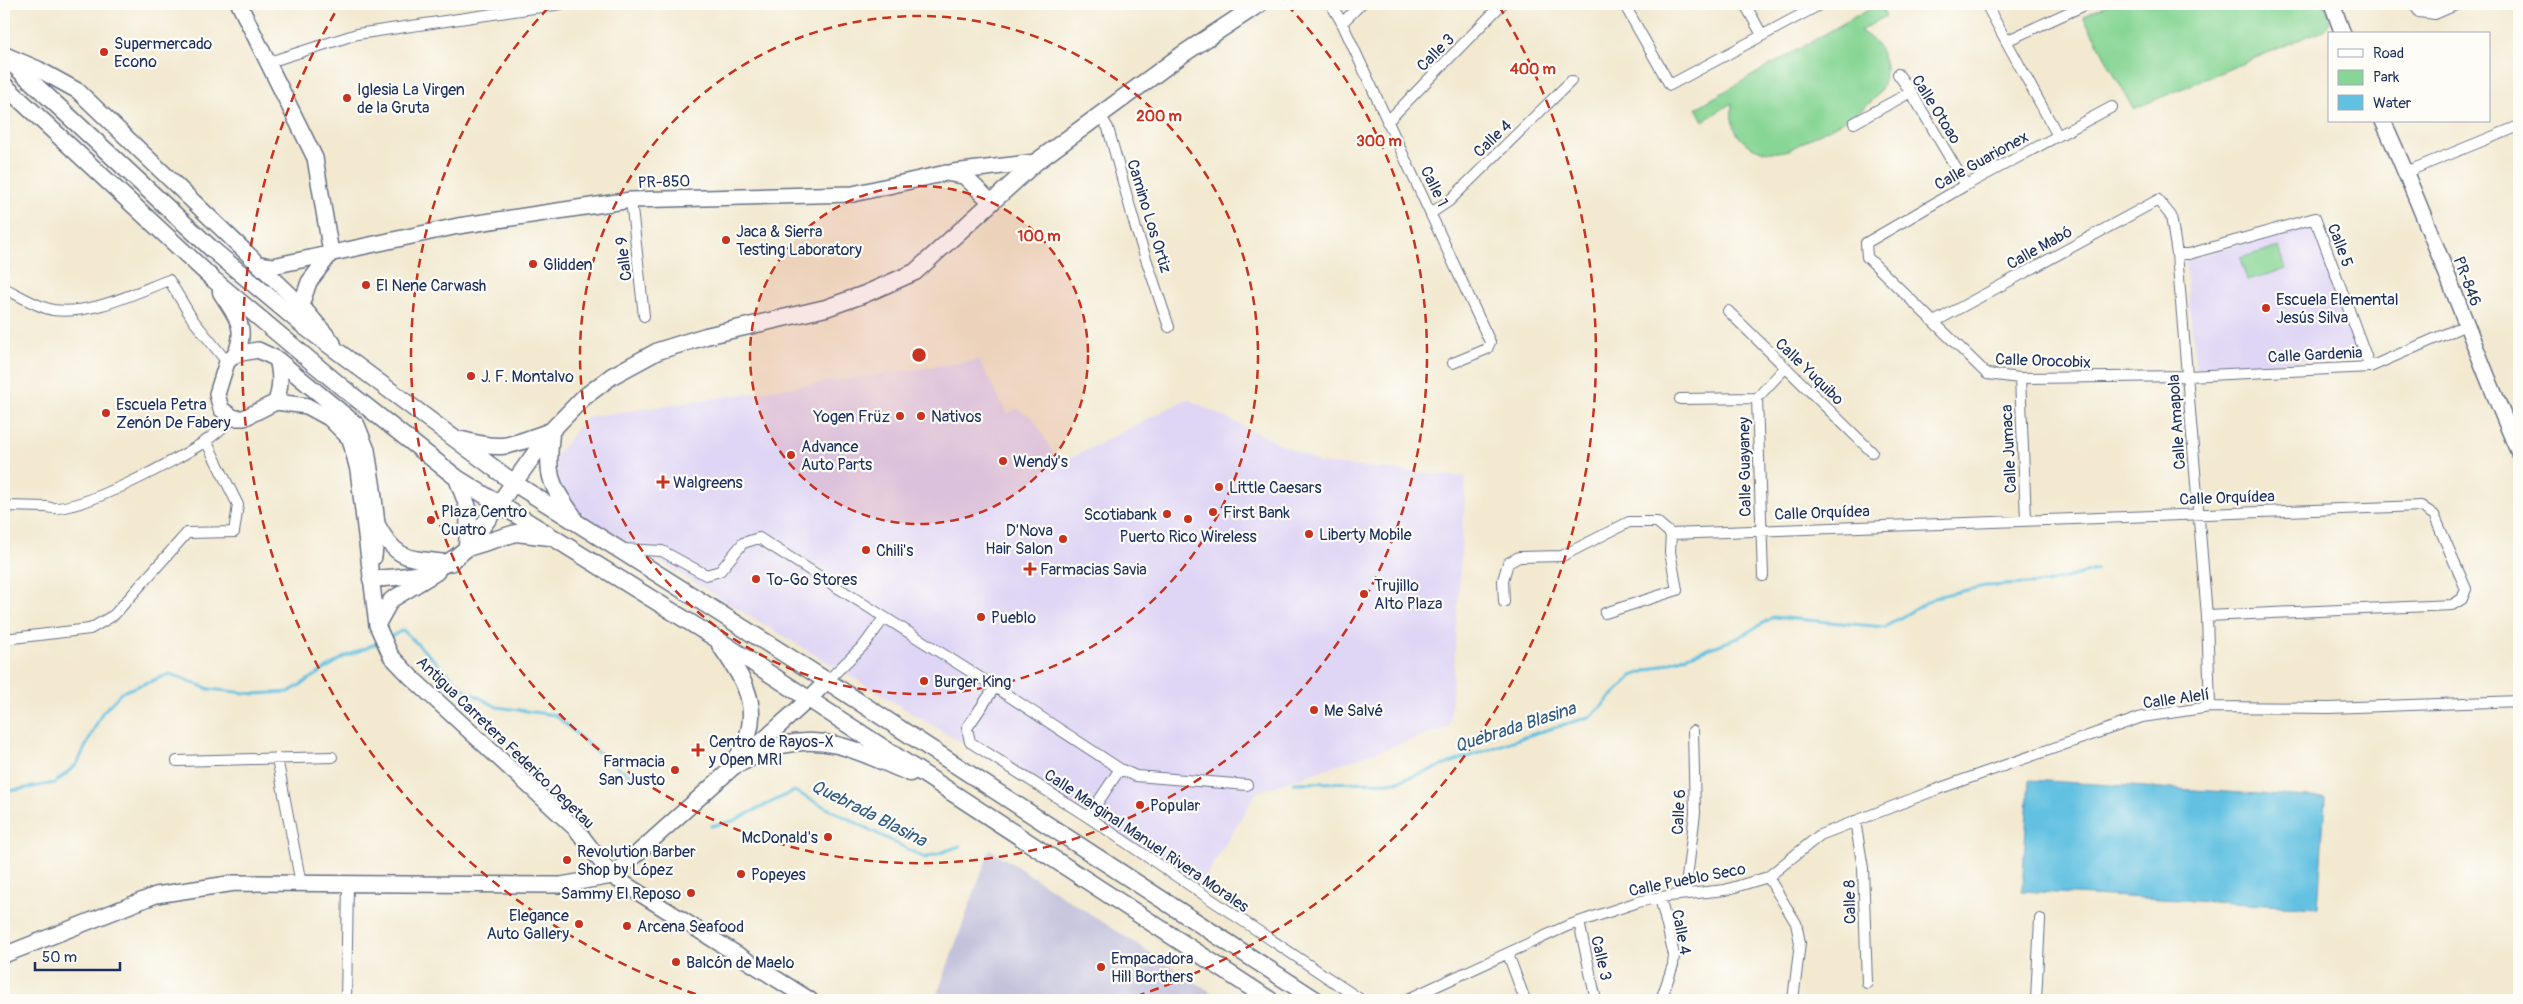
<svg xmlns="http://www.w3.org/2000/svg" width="2523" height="1004" font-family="Pangolin,sans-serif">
<rect width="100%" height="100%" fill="#fdfcf7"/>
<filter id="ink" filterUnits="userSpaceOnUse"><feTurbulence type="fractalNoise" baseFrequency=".02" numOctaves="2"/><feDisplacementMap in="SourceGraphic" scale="10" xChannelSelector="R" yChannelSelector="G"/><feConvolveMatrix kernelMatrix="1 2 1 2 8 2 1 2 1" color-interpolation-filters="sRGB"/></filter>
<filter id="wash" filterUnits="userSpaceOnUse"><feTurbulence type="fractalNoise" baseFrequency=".0096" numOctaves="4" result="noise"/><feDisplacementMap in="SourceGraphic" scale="20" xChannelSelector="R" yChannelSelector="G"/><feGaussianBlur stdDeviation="1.12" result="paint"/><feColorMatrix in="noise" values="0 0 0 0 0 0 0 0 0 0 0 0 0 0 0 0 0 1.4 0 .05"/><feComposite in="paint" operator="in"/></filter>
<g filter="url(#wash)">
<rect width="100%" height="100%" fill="#f2e9d0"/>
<path fill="#dfd5f5" d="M 2311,222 L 2359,356 L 2196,369 L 2185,260 Z
M 979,360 L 1007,414 L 1017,409 L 1033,418 L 1059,464 L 1187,399 L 1320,463 L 1466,477 L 1450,727 L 1257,792 L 1200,886 L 575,511 L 558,484 L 556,456 L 586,417 Z"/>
<path fill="#c3c1db" d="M 990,849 L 1223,1000 L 935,1000 Z"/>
<path fill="#88d695" stroke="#52827a" d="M 1877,4 L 1880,4 L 1886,16 L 1860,31 C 1874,39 1884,50 1885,67 C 1886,79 1882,90 1874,99 C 1859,115 1810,138 1789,150 C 1765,157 1736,147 1732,119 C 1731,114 1732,108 1732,103 L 1703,121 L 1696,108 Z
M 2111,4 L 2324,4 L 2330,18 L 2329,25 L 2325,29 L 2133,109 L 2083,16 Z
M 2279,247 L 2286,269 L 2247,280 L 2240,258 Z"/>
<path fill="#62c1e1" stroke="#3e78a0" d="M 2029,780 L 2325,798 L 2318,908 L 2022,891 Z"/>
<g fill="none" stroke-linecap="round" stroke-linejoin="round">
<path stroke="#62c1e1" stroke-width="3" d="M 388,638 L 403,630 L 465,690 L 497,707 L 555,715 L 597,752 L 632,777
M 1294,783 L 1396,782 L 1527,736 L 1592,716 L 1632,676 L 1738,638 L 1773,617 L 1885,627 L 1935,597 L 1985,586 L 2046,583 L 2096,570
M 4,792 L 55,783 L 77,764 L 102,713 L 122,692 L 170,674 L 209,689 L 255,694 L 289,692 L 344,657 L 380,642
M 711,826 L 733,821 L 794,791 L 925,858 L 960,846"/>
</g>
</g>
<g filter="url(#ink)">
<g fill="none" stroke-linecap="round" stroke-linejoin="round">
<defs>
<path id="street" d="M 1331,4 L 1342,23 L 1490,342 L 1487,349 L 1453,363
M 1624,4 L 1670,85 L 1821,4
M 1745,4 L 1762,35
M 1986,4 L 2058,136
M 2415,4 L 2419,12 L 2435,14 L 2458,4
M 1342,23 L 1361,4
M 2006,41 L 2087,4
M 269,62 L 357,34 L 561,4
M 1898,74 L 1911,92 L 1966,185
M 2112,107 L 1966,185 L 1866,243 L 1867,257 L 1987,374 L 2020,378 L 2188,376 L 2370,367 L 2466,325
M 1100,115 L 1108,128 L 1136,229 L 1169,327
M 1387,122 L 1502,4
M 1854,123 L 1911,92
M 2406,172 L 2519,126
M 631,200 L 644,316
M 1431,213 L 1449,201 L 1571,81
M 2177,254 L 2189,254 L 2315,218 L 2370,367
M 4,288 C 18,295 37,307 53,310 C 92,315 134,293 169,280 L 193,320 L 227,362
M 1728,311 L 1872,452
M 1934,322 L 2158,200 L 2171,216 L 2177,254 L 2207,616 L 2210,707
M 2020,378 L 2026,519
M 1680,399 L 1757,398
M 4,506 L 47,507 C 73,517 183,457 207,440 C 217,433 225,425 234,418
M 1671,534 L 2421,506 L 2434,515 L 2466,589 L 2462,599 L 2452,605 L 2207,616
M 623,549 L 662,551 L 706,575 L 720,571 L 743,543 L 759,538 L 995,687 L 1120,769 L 1136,776 L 1247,785
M 1763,576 L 1757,398 L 1785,368
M 1504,602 L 1503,580 L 1508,563 L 1519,557 L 1562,556 L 1629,522 L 1657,522 L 1671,534
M 1605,613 L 1677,590 L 1670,552 L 1671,534
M 4,639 L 90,629 L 114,615 L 187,533 L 234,532 L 238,505 L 206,441
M 827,681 L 865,644 L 884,618
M 995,687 L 967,728 L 970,742 L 1088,817 L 1361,1000
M 277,758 L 301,884
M 177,761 L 332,757
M 1088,817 L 1120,769
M 1855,821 L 1863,868 L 1867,983
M 1768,877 L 1796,923 L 1800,943 L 1793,1000
M 1685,894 L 1695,813 L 1693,731
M 1660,897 L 1674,955 L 1673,965 L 1661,1000
M 1579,922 L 1596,1000
M 1508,954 L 1525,1000
M 346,1000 L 348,885
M 1406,1000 L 1567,926 L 1638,902 L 1660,897 L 1725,890 L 1768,877 L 1820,835 L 1935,790 L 2142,717 L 2210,707 L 2329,708 L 2519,701
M 2036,1000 L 2040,919"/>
<path id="secondary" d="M 239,4 L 315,158 L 331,253
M 2332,4 L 2343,34
M 5,55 L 38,69 L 78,91 L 301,305
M 2383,121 C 2433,230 2471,343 2519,453
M 953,172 L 1036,162
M 331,253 L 309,282 L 301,305 L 333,343
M 258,264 L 273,266 L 458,226 L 631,200 L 853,194 L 946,173 L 964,176 L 990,201
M 258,350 L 277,359 C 281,375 281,387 276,402 L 244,418 L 234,418 L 221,409 L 217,394 L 227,362 L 236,354 Z
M 277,359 L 357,425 L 367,450 L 373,489 L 377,524 L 374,557
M 276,402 L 307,406 L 329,418 L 350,439 L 358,470 L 377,625 L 391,656 L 411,677 L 577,830 L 612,876 L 810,1000
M 377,524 C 397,563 411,558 451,563
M 377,625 L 391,600 L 437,572
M 4,955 L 156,895 L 235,883 L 561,885 L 612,876 L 809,699 L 827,681"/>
<path id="primary" d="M 4,56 L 213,250 L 305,327 L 514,483 L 827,681 L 1316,1000
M 4,85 L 214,280 L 343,388 L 457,478 L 715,638 L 1270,1000
M 221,292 C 235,315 248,326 236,354
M 551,433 C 547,476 548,481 573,516
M 462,440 C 506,452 510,445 551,431
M 457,478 L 469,510 L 467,548
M 467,548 L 516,533 L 550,537
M 371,579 C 410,577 438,575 467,548 L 551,431 L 583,398 L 612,376 L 658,351 L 706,336 L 826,308 L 865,294 L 915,272 L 1036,162 L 1183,54 L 1259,4
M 720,645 C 739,672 759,700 748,735 C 745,745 738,756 733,766
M 733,766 C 749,760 766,749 782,745 C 831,733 867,756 910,773"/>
</defs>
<use href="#street" stroke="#667086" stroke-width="12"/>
<use href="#secondary" stroke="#667086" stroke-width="18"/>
<use href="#primary" stroke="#667086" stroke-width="19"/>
<use href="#street" stroke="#fff" stroke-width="10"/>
<use href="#secondary" stroke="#fff" stroke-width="15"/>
<use href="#primary" stroke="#fff" stroke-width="16"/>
</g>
</g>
<circle cx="919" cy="355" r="169" fill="#c8321e" fill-opacity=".12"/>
<g fill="none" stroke="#c8321e" stroke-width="2.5" stroke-dasharray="9 6">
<circle cx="919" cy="355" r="169"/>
<circle cx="919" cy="355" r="339"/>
<path d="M1287 5A508 508 0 1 1 551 5"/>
<path d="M710 999A677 677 0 0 1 339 6M1499 6A677 677 0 0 1 1128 999"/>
</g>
<g fill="#c8321e" stroke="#fdfcf7" stroke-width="2">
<circle cx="104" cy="52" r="5"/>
<circle cx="347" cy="98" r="5"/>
<circle cx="726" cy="240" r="5"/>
<circle cx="533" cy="264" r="5"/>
<circle cx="366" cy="285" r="5"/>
<circle cx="2266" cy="308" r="5"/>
<circle cx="471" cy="376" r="5"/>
<circle cx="106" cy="413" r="5"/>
<circle cx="900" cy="416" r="5"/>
<circle cx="921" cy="416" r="5"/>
<circle cx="791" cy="455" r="5"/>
<circle cx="1003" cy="461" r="5"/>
<path d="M660.5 474.5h5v5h5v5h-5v5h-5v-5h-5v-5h5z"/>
<circle cx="1219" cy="487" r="5"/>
<circle cx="1213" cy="512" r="5"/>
<circle cx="1167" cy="514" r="5"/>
<circle cx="1188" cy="519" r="5"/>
<circle cx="431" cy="520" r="5"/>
<circle cx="1309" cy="534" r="5"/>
<circle cx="1063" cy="539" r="5"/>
<circle cx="866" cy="550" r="5"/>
<path d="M1027.5 561.5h5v5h5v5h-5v5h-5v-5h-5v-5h5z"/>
<circle cx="756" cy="579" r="5"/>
<circle cx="1364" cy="594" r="5"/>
<circle cx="981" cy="617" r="5"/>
<circle cx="924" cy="681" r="5"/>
<circle cx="1314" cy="710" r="5"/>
<path d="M695.5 742.5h5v5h5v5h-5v5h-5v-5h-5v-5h5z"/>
<circle cx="675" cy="770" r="5"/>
<circle cx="1140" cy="805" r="5"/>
<circle cx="828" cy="837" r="5"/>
<circle cx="567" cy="860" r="5"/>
<circle cx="741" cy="874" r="5"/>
<circle cx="691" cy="893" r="5"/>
<circle cx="579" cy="924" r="5"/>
<circle cx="627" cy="926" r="5"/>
<circle cx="676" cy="962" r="5"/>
<circle cx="1101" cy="967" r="5"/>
</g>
<g text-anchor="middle" stroke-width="4.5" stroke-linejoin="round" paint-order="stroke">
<g font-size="16" fill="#1b2f5e" stroke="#fdfcf7" text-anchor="start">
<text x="114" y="49">Supermercado<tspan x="114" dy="18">Econo</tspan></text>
<text x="357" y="95">Iglesia La Virgen<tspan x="357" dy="18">de la Gruta</tspan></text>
<text x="736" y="237">Jaca &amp; Sierra<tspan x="736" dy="18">Testing Laboratory</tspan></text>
<text x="543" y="270">Glidden</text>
<text x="376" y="291">El Nene Carwash</text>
<text x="2276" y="305">Escuela Elemental<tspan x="2276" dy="18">Jesús Silva</tspan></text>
<text x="481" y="382">J. F. Montalvo</text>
<text x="116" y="410">Escuela Petra<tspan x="116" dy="18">Zenón De Fabery</tspan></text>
<text x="890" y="422" text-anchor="end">Yogen Früz</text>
<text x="931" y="422">Nativos</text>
<text x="801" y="452">Advance<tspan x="801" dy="18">Auto Parts</tspan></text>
<text x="1013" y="467">Wendy's</text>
<text x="673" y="488">Walgreens</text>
<text x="1229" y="493">Little Caesars</text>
<text x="441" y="517">Plaza Centro<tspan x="441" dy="18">Cuatro</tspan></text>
<text x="1223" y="518">First Bank</text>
<text x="1157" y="520" text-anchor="end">Scotiabank</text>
<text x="1053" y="536" text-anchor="end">D'Nova<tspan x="1053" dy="18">Hair Salon</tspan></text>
<text x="1319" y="540">Liberty Mobile</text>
<text x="1188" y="542" text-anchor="middle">Puerto Rico Wireless</text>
<text x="876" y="556">Chili's</text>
<text x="1040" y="575">Farmacias Savia</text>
<text x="766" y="585">To-Go Stores</text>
<text x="1374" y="591">Trujillo<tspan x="1374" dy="18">Alto Plaza</tspan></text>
<text x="991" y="623">Pueblo</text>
<text x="934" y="687">Burger King</text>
<text x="1324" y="716">Me Salvé</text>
<text x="709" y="747">Centro de Rayos-X<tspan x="709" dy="18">y Open MRI</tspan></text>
<text x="665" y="767" text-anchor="end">Farmacia<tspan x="665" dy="18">San Justo</tspan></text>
<text x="1150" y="811">Popular</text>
<text x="818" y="843" text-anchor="end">McDonald's</text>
<text x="577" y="857">Revolution Barber<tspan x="577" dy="18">Shop by López</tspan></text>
<text x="751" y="880">Popeyes</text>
<text x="681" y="899" text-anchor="end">Sammy El Reposo</text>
<text x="569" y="921" text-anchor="end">Elegance<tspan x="569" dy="18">Auto Gallery</tspan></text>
<text x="637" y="932">Arcena Seafood</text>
<text x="1111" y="964">Empacadora<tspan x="1111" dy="18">Hill Borthers</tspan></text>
<text x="686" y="968">Balcón de Maelo</text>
</g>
<g font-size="16" fill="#1b2f5e" stroke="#fdfcf7">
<text transform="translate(1435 52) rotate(-45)" y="6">Calle 3</text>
<text transform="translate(1937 109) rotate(58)" y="6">Calle Otoao</text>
<text transform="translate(1492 138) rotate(-44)" y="6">Calle 4</text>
<text transform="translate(1981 160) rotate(-29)" y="6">Calle Guarionex</text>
<text transform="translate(664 181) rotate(-2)" y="6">PR-850</text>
<text transform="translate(1435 186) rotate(64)" y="6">Calle 1</text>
<text transform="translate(1150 216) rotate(73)" y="6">Camino Los Ortiz</text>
<text transform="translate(2341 245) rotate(69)" y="6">Calle 5</text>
<text transform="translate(2039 247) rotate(-29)" y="6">Calle Mabó</text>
<text transform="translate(623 259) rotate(-97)" y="6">Calle 9</text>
<text transform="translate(2468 281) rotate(69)" y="6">PR-846</text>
<text transform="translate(2315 354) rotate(-3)" y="6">Calle Gardenia</text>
<text transform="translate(2043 360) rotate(2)" y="6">Calle Orocobix</text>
<text transform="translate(1810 371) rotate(44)" y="6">Calle Yuquibo</text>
<text transform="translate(2176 422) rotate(-94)" y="6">Calle Amapola</text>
<text transform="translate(2008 449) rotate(-93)" y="6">Calle Jumaca</text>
<text transform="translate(1744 467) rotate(-91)" y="6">Calle Guayaney</text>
<text transform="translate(2227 497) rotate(-2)" y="6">Calle Orquídea</text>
<text transform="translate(1822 512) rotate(-2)" y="6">Calle Orquídea</text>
<text transform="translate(2176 698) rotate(-8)" y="6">Calle Alelí</text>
<text transform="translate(506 742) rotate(44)" y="6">Antigua Carretera Federico Degetau</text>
<text transform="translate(1678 812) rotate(-87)" y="6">Calle 6</text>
<text transform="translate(1147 840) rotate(34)" y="6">Calle Marginal Manuel Rivera Morales</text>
<text transform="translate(1687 879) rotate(-11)" y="6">Calle Pueblo Seco</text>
<text transform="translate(1849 902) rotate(-91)" y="6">Calle 8</text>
<text transform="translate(1682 932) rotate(79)" y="6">Calle 4</text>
<text transform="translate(1602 958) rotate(77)" y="6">Calle 3</text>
</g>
<g font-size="18" font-style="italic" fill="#305b85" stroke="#fdfcf7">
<text transform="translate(1515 727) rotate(-18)" y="6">Quebrada Blasina</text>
<text transform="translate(869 813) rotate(27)" y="6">Quebrada Blasina</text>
</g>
</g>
<circle cx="919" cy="355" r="8" fill="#c8321e" stroke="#fdfcf7" stroke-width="2.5"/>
<g font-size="15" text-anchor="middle" font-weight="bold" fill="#c8321e" stroke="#fdfcf7" stroke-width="4.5" stroke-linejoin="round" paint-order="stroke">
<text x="1533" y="74">400 m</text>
<text x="1159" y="121">200 m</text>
<text x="1379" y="146">300 m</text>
<text x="1039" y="241">100 m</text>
</g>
<rect width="2523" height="1004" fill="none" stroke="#fdfcf7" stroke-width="20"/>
<rect x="2328" y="32" width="162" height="90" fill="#fdfcf7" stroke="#a3aaba"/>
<rect x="2338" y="49" width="25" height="8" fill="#ffffff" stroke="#a3aaba"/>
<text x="2373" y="58" font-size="15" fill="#1b2f5e">Road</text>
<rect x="2338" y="70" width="25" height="15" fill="#88d695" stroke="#a3aaba"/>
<text x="2373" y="82" font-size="15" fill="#1b2f5e">Park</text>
<rect x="2338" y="95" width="25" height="15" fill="#62c1e1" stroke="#a3aaba"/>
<text x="2373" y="108" font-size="15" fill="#1b2f5e">Water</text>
<path d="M35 962v8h85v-8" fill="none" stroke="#1b2f5e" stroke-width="2.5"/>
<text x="42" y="962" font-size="15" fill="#1b2f5e" stroke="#fdfcf7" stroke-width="4" paint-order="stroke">50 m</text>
</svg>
